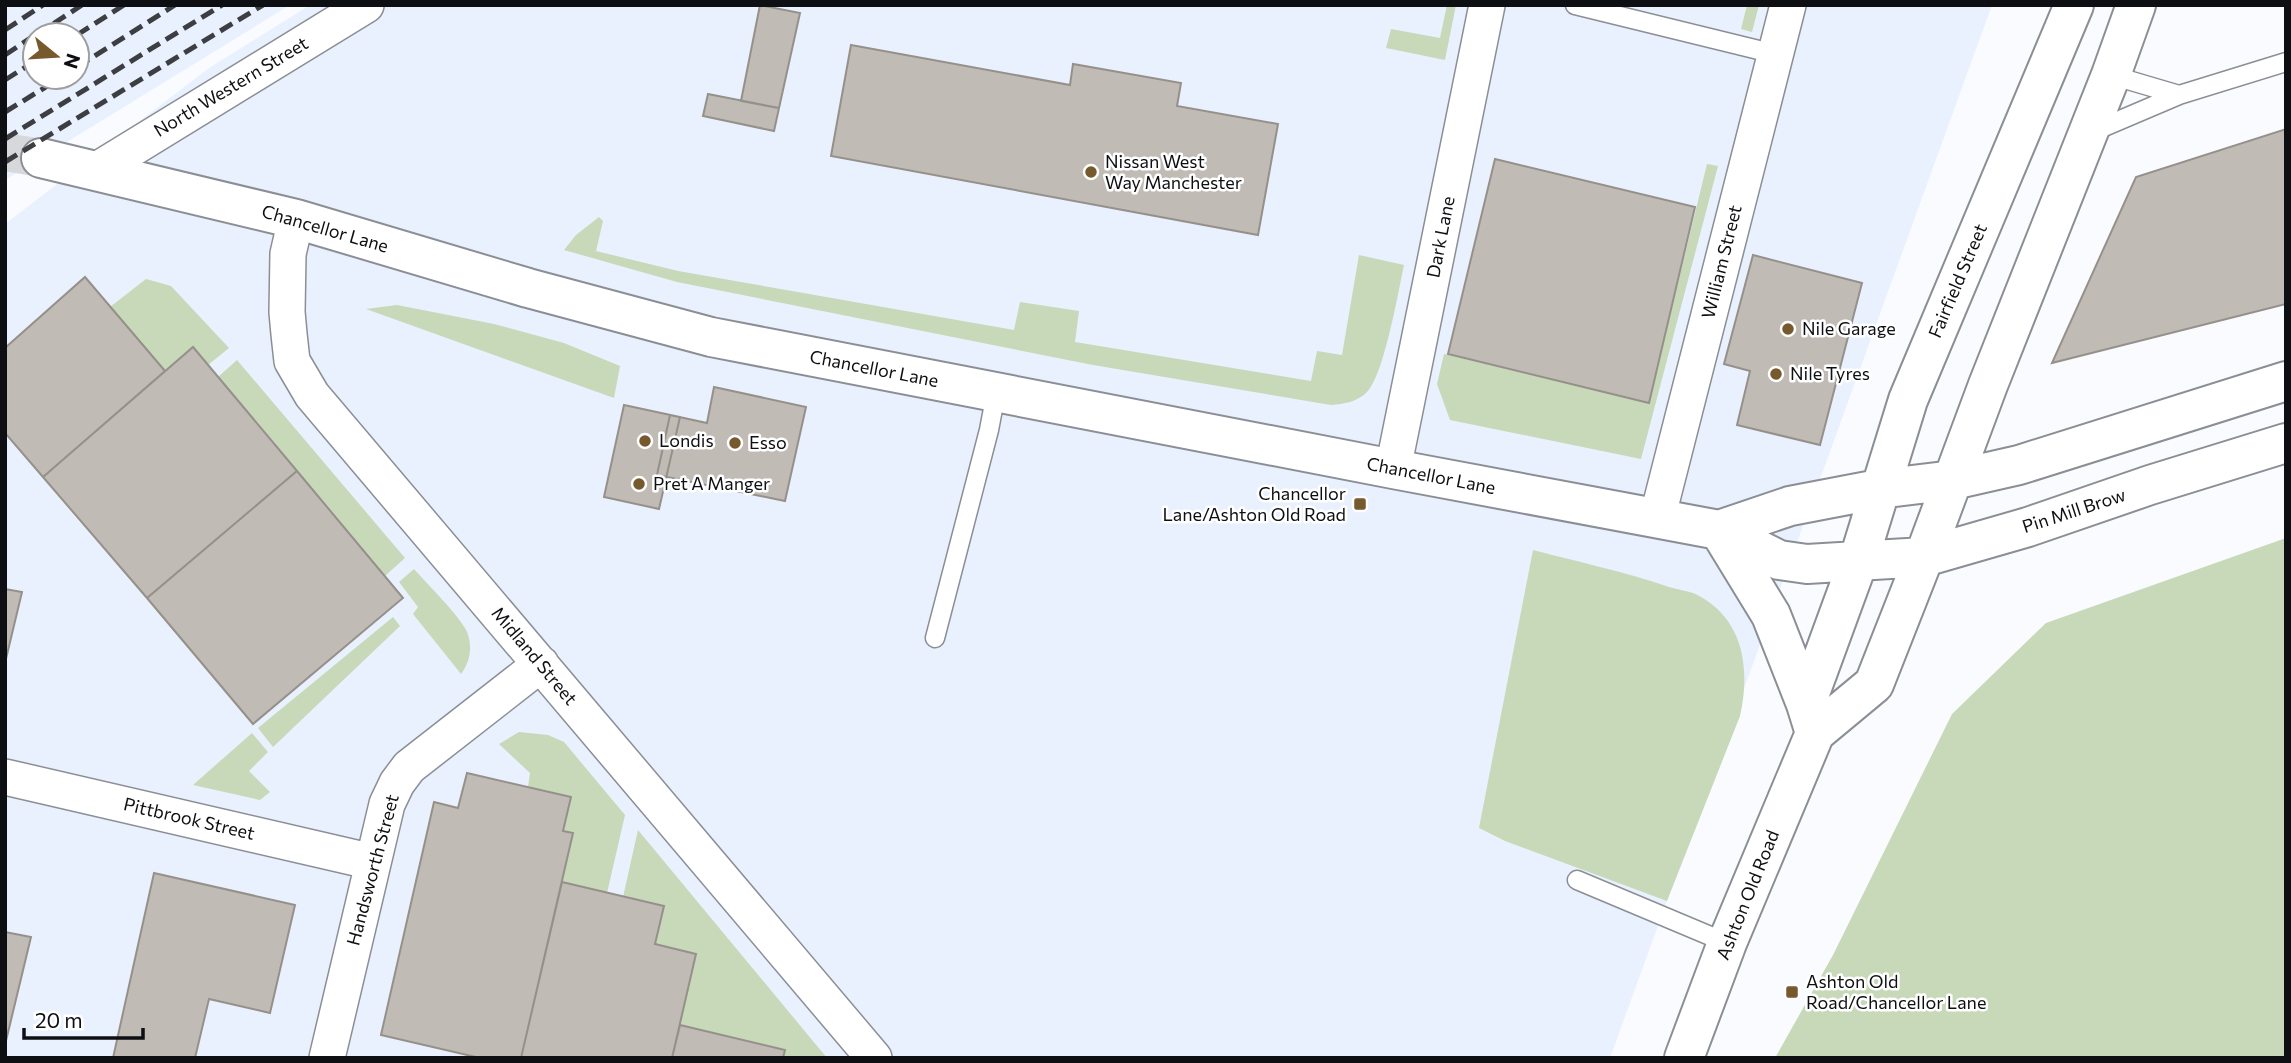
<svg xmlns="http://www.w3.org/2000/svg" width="2291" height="1063" font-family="Commissioner,sans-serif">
<rect width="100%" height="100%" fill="#fafbfe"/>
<path fill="#e9f0fe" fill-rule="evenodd" d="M 10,5 L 290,5 L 5,180 L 5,9 ZM 35,35 L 77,35 L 77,77 L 35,77 Z
M 310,5 L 1992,5 L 1610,1058 L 5,1058 L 5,224 L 209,68 Z"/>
<path fill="#c7d9b9" d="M 1447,5 L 1456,5 L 1445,60 L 1386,48 L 1391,29 L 1440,38 Z
M 1747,5 L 1759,5 L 1752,32 L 1741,29 Z
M 1707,164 L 1718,166 L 1641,459 L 1450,420 L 1437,384 L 1444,354 L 1649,402 Z
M 599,217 L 603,221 L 596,251 L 678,271 L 1014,330 L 1020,302 L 1079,311 L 1075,342 L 1311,381 L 1317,351 L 1342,355 L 1359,255 L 1404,265 C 1398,293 1384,375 1367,392 C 1357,402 1344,404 1331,405 L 1093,365 L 677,282 L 564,250 L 576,235 Z
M 146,279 L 171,286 L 229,348 L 208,365 L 193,347 L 165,371 L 110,307 Z
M 397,305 L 494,324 L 564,343 L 620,366 L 614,398 L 366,309 Z
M 237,360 L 405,558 L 385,576 L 218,377 Z
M 2286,538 L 2286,1058 L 1775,1058 L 1833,955 L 1952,714 L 2046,623 Z
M 1533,550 C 1579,562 1625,572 1669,587 C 1679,590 1692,591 1701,597 C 1745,622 1750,672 1740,716 L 1667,901 L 1505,841 L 1479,828 Z
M 414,569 C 427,584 460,616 467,632 C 473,647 470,662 461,674 L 413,614 L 418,607 L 399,582 Z
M 393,617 L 400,626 L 273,747 L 258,728 Z
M 519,732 L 548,735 L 564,742 L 625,815 L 607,893 L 562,882 L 573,833 L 563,831 L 571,798 L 528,787 L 530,773 L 499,744 Z
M 252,733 L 268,752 L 249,771 L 270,792 L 260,800 L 193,785 Z
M 638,830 L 827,1058 L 783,1058 L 784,1049 L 680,1025 L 696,954 L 655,944 L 623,897 Z"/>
<path fill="#c1bbb6" stroke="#96908b" stroke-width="2" d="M 760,5 L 800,13 L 779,108 L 741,101 Z
M 851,45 L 1070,85 L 1073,64 L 1181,83 L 1177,106 L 1278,124 L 1258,235 L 831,156 Z
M 708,94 L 779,108 L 774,131 L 703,116 Z
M 2286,129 L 2286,304 L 2052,363 L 2136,177 Z
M 1495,159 L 1695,207 L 1649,403 L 1448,354 Z
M 1753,255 L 1862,283 L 1820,445 L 1737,425 L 1750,371 L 1724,364 Z
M 85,277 L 165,371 L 43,477 L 5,433 L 5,348 Z
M 193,347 L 297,471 L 147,598 L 43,477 Z
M 714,387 L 806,407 L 785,501 L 657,475 L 670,415 L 707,423 Z
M 624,405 L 680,417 L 659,509 L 604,497 Z
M 297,471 L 403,598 L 253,724 L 147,598 Z
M 5,589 L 22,592 L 5,663 Z
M 467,773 L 571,797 L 563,831 L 573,833 L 521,1058 L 480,1058 L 381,1035 L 434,802 L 458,808 Z
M 154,873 L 295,905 L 270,1013 L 209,999 L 195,1058 L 113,1058 Z
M 562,882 L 664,906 L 655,944 L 696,954 L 672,1058 L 521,1058 Z
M 5,932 L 31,937 L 5,1045 Z
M 680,1025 L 785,1050 L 783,1058 L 672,1058 Z"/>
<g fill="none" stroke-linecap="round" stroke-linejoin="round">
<path stroke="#d7d8db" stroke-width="38" stroke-dasharray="38 19" stroke-linecap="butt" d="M 5,152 L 41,158"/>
<defs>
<path id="service" d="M 1575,5 L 1775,54
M 2111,75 L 2179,95
M 2092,132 L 2179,95 L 2286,62
M 935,638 L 989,430 L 996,393
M 1577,880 L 1727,943"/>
<path id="minor" d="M 97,170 L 366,5
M 296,219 L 288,254 L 287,312 L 289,334 L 292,361 L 312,395 L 874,1058
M 1393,469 L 1487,5
M 1657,519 L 1788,5
M 5,777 L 373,862
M 327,1058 L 387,804 L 397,783 L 409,767 L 541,664"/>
<path id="trunk" d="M 41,158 L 296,219 L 528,288 L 711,337 L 1393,469 L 1719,530 L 1779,560 L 1807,564 L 1924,557 L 2028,527 L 2150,485 L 2286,443
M 1719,530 L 1790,506 L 1879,489 L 1953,480 L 2019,465 L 2286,381
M 1719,530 L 1771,615 L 1806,704
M 1815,733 L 1806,704 L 1858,562 L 1908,400 L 2074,5
M 1684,1058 L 1727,943 L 1815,733 L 1874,684 L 1924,557 L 1988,385 L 2111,75 L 2136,5"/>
</defs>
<use href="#service" stroke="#8b8f95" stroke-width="21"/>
<use href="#minor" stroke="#8b8f95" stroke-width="38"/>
<use href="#trunk" stroke="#8b8f95" stroke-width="42"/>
<use href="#service" stroke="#fff" stroke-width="18"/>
<use href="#minor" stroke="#fff" stroke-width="35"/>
<use href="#trunk" stroke="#fff" stroke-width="38"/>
<path stroke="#3d3e41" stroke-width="5" stroke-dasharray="14 7" stroke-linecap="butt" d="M 5,30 L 43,5
M 36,35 L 82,5
M 77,35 L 124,5
M 5,55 L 35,35
M 77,67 L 175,5
M 5,80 L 35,61
M 5,112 L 62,77
M 5,139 L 222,5
M 5,162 L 263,5"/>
</g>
<g fill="#77592e" stroke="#fff" stroke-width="2.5">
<circle cx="1091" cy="172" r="7"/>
<circle cx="1788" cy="329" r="7"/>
<circle cx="1776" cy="374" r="7"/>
<circle cx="645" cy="441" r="7"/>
<circle cx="735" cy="443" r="7"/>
<circle cx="639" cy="484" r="7"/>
<rect x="1353" y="497" width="14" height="14" rx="3.5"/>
<rect x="1785" y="985" width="14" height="14" rx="3.5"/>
</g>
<g text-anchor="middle" stroke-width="5" stroke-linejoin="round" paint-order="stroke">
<g font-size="18" fill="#0e0f12" stroke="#fff">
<text transform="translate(231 87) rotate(-31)" y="6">North Western Street</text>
<text transform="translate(325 229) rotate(16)" y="6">Chancellor Lane</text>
<text transform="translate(1441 237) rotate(-79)" y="6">Dark Lane</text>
<text transform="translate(1722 262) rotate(-76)" y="6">William Street</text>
<text transform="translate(1958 281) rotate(-67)" y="6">Fairfield Street</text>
<text transform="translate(874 369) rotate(11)" y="6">Chancellor Lane</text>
<text transform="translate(1431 476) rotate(11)" y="6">Chancellor Lane</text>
<text transform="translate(2074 511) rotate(-18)" y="6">Pin Mill Brow</text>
<text transform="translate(534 656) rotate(50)" y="6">Midland Street</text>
<text transform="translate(189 819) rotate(13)" y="6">Pittbrook Street</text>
<text transform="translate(373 870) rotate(-75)" y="6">Handsworth Street</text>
<text transform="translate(1748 895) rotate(-68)" y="6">Ashton Old Road</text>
</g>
<g font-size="18" fill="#0e0f12" stroke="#fff" text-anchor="start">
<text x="1105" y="168">Nissan West<tspan x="1105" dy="21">Way Manchester</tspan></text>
<text x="1802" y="335">Nile Garage</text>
<text x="1790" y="380">Nile Tyres</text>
<text x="659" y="447">Londis</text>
<text x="749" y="449">Esso</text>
<text x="653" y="490">Pret A Manger</text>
<text x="1346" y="500" text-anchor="end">Chancellor<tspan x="1346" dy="21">Lane/Ashton Old Road</tspan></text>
<text x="1806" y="988">Ashton Old<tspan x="1806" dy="21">Road/Chancellor Lane</tspan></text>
</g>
</g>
<rect width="2291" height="1063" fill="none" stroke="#0e0f12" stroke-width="14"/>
<g transform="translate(56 56) rotate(108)"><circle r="33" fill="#ffffff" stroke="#9f9fa0" stroke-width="2"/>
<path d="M0-5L12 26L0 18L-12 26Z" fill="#77592e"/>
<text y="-10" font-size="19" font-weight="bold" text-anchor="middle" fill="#0e0f12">N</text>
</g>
<path d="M24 1028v10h119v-10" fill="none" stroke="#0e0f12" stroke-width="3.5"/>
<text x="35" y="1028" font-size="21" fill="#0e0f12" stroke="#ffffff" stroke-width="5" paint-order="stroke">20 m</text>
</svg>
